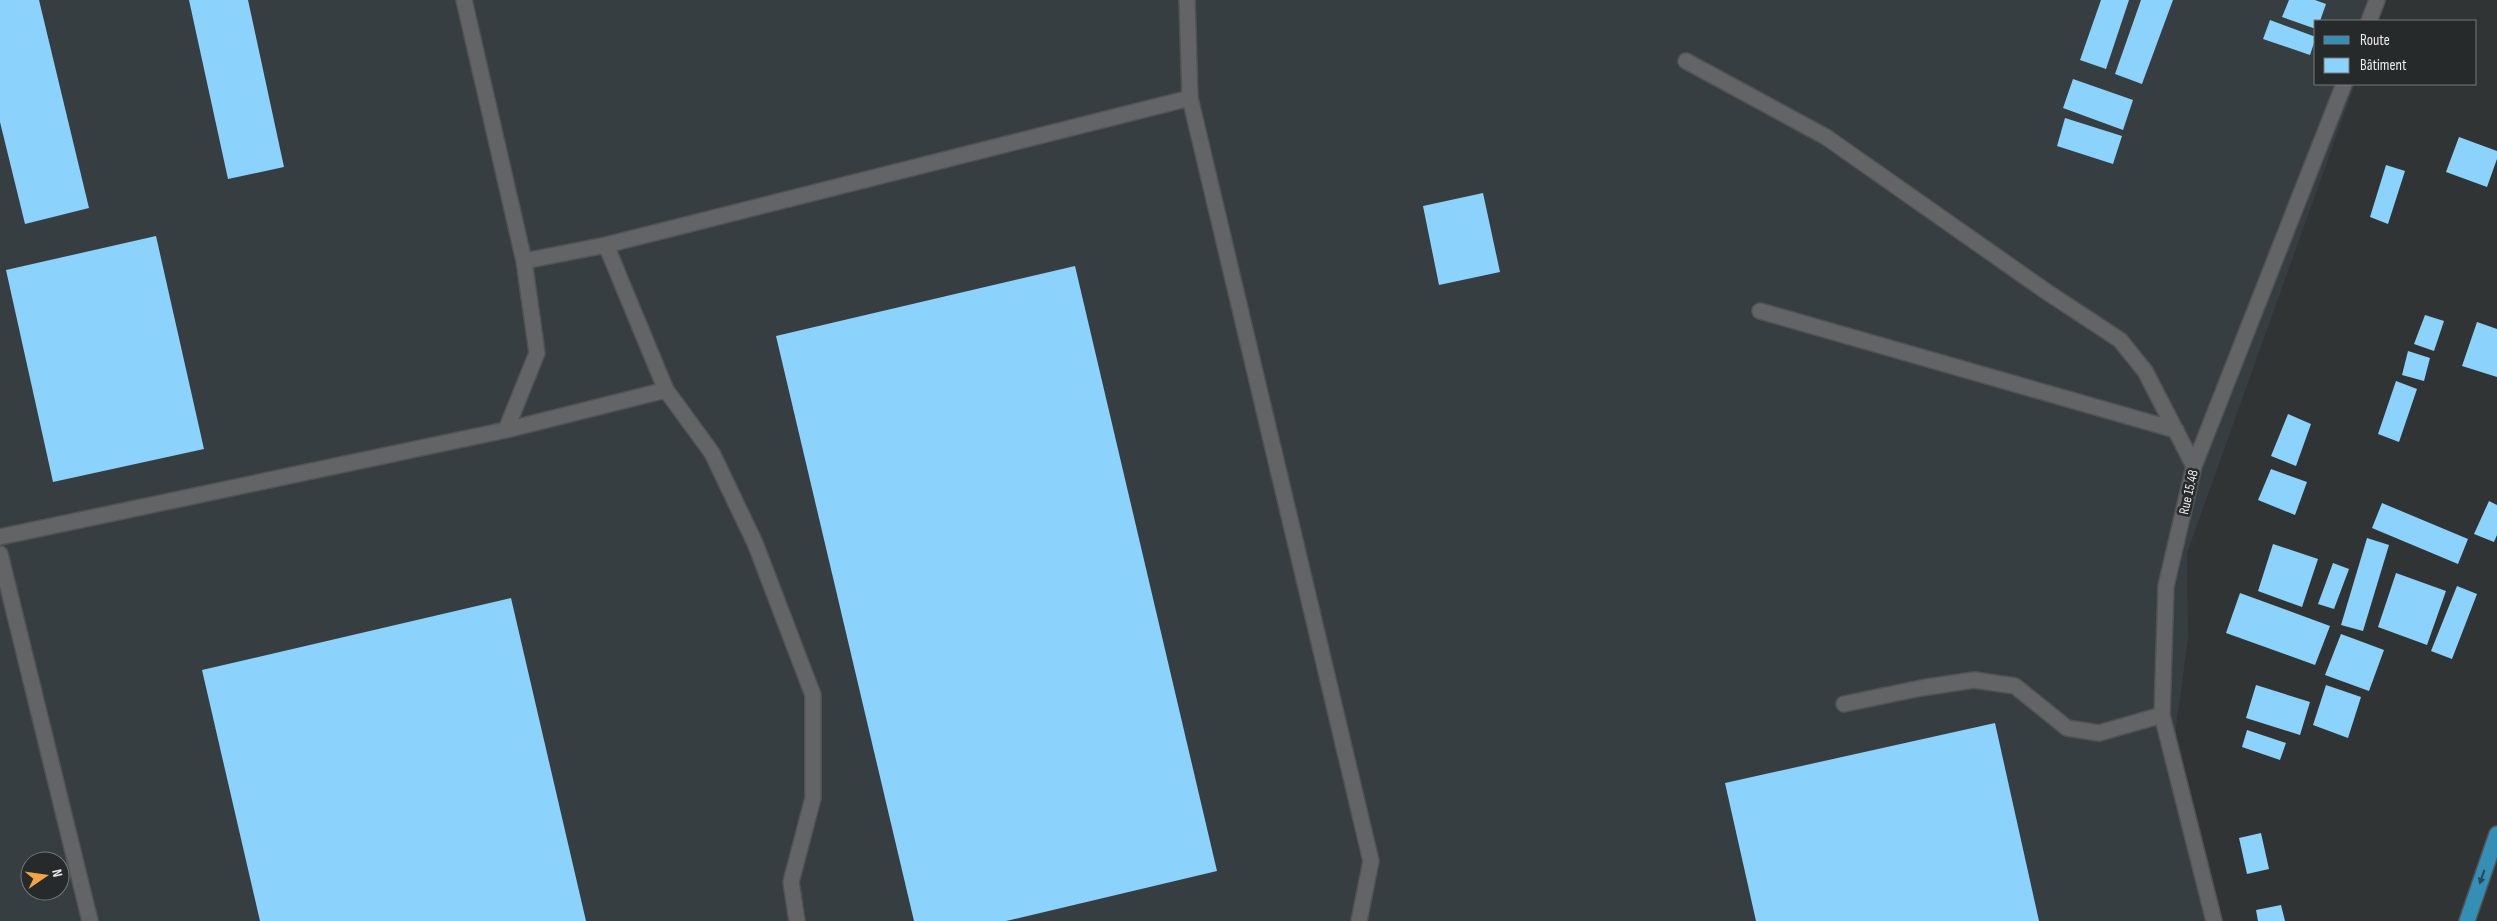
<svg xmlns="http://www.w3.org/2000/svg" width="2497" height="921" font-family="'Sofia Sans Condensed',sans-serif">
<rect width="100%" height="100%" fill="#313435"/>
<path fill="#363e42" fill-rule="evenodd" d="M 0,0 L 2385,0 L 2377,21 L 2316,21 L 2316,84 L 2355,84 L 2187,553 L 2188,639 L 2175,734 L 2221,921 L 0,921 ZM 30,861 L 60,861 L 60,891 L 30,891 Z"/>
<path fill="#8bd3fc" d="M 0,0 L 39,0 L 89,208 L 25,224 L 0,122 Z
M 189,0 L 248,0 L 284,167 L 228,179 Z
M 2101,0 L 2129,0 L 2106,69 L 2080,60 Z
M 2141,0 L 2173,0 L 2142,84 L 2115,74 Z
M 2289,0 L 2315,0 L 2326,4 L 2320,21 L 2316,21 L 2316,29 L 2282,17 Z
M 2270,20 L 2316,37 L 2310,55 L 2263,39 Z
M 2073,79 L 2133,100 L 2123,130 L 2063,108 Z
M 2065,118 L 2122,136 L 2113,164 L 2057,146 Z
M 2459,137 L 2497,151 L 2497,159 L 2487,187 L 2446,172 Z
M 2386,165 L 2405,171 L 2388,224 L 2370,217 Z
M 1483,193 L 1500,272 L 1439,285 L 1423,206 Z
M 156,236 L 204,449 L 53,482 L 6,270 Z
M 1075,266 L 1217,871 L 1006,921 L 914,921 L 776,336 Z
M 2425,315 L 2444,321 L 2434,351 L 2414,344 Z
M 2477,322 L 2497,329 L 2497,377 L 2462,366 Z
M 2408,351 L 2430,358 L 2424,381 L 2402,375 Z
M 2396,381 L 2417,389 L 2399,442 L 2378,434 Z
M 2288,414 L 2311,424 L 2296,466 L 2271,456 Z
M 2271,469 L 2307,482 L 2295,515 L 2258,500 Z
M 2489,501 L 2497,505 L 2497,535 L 2494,542 L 2474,534 Z
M 2382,503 L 2468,539 L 2458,564 L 2372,528 Z
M 2367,538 L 2389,545 L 2363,631 L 2341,625 Z
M 2273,544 L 2318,559 L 2302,607 L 2258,591 Z
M 2333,563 L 2349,569 L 2334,609 L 2318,604 Z
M 2396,573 L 2446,591 L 2427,645 L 2378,627 Z
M 2457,586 L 2477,594 L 2452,659 L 2431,651 Z
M 2240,593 L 2330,626 L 2315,665 L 2226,633 Z
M 511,598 L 586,921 L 260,921 L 202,670 Z
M 2341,634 L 2384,650 L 2369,691 L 2325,675 Z
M 2256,685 L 2310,702 L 2300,735 L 2246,718 Z
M 2326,685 L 2361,697 L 2348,738 L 2313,725 Z
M 1995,723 L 2039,921 L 1756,921 L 1725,783 Z
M 2247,730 L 2286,743 L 2280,760 L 2242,747 Z
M 2261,833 L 2269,869 L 2247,874 L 2239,838 Z
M 2281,905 L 2285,921 L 2258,921 L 2256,910 Z"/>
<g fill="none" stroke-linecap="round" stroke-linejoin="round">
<defs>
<path id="minor" d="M 464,0 L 524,261 L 537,353 L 506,430
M 1187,0 L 1190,98 L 1371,861 L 1359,921
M 2369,21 L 2377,0
M 1686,61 L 1826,137 L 2047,292 L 2120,340 L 2145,371 L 2194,466
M 606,245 L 666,390 L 712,453 L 755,543 L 813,695 L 813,798 L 791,882 L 797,921
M 524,261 L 606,245 L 1190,98
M 1760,311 L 2176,430
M 0,537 L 506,430 L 666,390
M 0,554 L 90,921
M 1844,704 L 1921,688 L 1974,680 L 2015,686 L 2067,728 L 2099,733 L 2162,715
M 2214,921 L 2162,715 L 2166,586 L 2194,466 L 2344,84"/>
<path id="major" d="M 2467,921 L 2497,834"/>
</defs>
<use href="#minor" stroke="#505253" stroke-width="18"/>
<use href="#major" stroke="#505253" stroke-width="18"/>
<use href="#minor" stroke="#626466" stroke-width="15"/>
<use href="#major" stroke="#338fb5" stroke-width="15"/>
</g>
<defs><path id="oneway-solid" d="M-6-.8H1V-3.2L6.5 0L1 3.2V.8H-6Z" transform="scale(1.25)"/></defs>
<use fill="#2b4854" href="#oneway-solid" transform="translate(2482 877) rotate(109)"/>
<g text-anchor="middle" stroke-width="5" stroke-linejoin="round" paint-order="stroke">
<g font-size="14" fill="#ecedee" stroke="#272a2b">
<text transform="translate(2188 492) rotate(-77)" y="5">Rue 15.48</text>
</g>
</g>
<rect x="2314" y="20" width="162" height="65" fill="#272a2b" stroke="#767879"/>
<rect x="2324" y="36" width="25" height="8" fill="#338fb5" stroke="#767879"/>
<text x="2360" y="45" font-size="15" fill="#ecedee">Route</text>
<rect x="2324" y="58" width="25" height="15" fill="#8bd3fc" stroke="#767879"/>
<text x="2360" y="70" font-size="15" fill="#ecedee">Bâtiment</text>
<g transform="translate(45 876) rotate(77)"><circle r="24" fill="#272a2b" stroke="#767879"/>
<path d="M0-4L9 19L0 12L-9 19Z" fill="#f5a346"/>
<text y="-8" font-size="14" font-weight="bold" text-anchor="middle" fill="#ecedee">N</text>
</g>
</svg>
